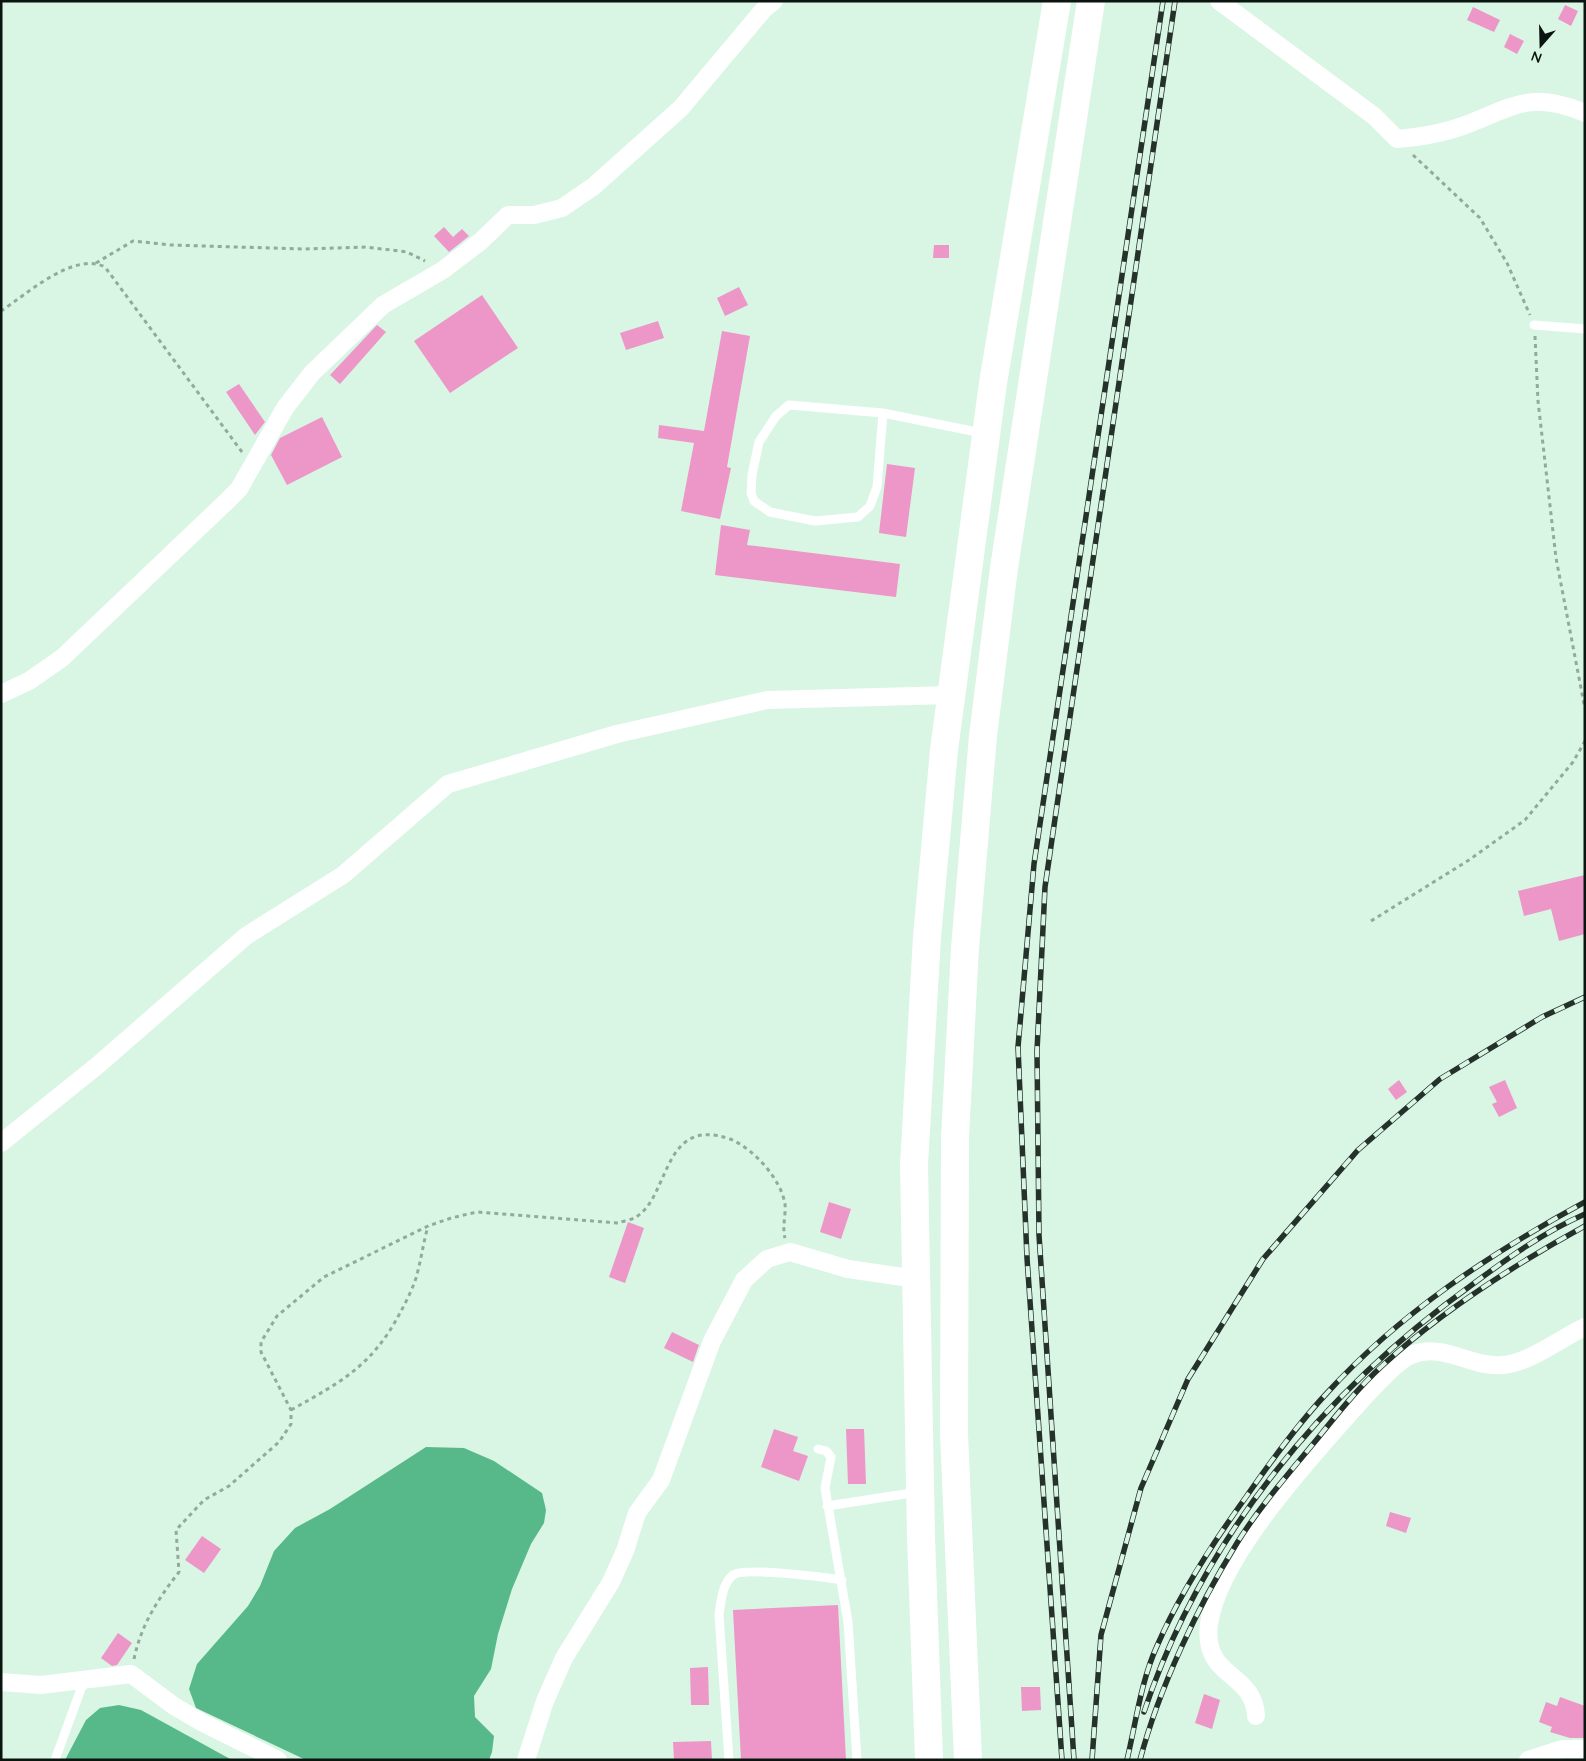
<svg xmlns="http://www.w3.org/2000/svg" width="1586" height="1761" font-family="Quicksand,sans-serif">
<rect width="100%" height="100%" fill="#d9f5e4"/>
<path fill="#57b989" d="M 426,1447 L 464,1448 L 494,1461 L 542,1493 L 546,1510 L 544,1523 L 531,1544 L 512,1589 L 498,1634 L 491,1669 L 474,1696 L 475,1717 L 494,1736 L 492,1752 L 489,1760 L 306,1760 L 196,1708 L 189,1689 L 197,1664 L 248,1606 L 260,1586 L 274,1551 L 295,1528 L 330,1509 Z
M 119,1705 L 141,1710 L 232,1760 L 65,1760 L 86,1720 L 100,1708 Z"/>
<path fill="#ec97c7" d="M 1565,5 L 1578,11 L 1571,26 L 1558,19 Z
M 1473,7 L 1500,20 L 1494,32 L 1467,20 Z
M 1510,34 L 1524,41 L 1517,54 L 1504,47 Z
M 444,227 L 453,237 L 462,229 L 469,236 L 449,252 L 434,236 Z
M 934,245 L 949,245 L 949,258 L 933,258 Z
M 739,287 L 748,305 L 725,316 L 717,298 Z
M 482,295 L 518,348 L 450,393 L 414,341 Z
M 658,321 L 664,338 L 626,350 L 620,333 Z
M 377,325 L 386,332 L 340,384 L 330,375 Z
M 722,331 L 750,336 L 727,467 L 731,468 L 720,519 L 681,511 L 694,443 L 658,438 L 659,425 L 704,431 Z
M 239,384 L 265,422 L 255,435 L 226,392 Z
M 322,417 L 342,457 L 287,485 L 271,455 L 280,438 Z
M 887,464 L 915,468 L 906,537 L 879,533 Z
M 721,525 L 750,530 L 747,545 L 900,564 L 896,597 L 715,575 Z
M 1585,875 L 1585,934 L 1559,941 L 1551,909 L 1524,916 L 1518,891 Z
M 1399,1080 L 1407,1092 L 1396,1100 L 1388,1089 Z
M 1505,1080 L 1517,1108 L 1499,1117 L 1492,1104 L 1497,1102 L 1489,1087 Z
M 829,1202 L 851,1209 L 841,1239 L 820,1232 Z
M 628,1222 L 644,1228 L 625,1283 L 609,1277 Z
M 672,1332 L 699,1345 L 693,1362 L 664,1348 Z
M 774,1429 L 798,1437 L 793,1451 L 808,1456 L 799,1481 L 761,1467 Z
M 846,1429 L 864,1429 L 866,1484 L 848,1484 Z
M 1390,1512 L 1411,1518 L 1406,1533 L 1386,1526 Z
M 202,1536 L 221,1549 L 204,1573 L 185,1560 Z
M 838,1605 L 846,1760 L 741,1760 L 733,1610 Z
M 118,1633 L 132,1643 L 117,1665 L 112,1666 L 101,1658 Z
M 708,1667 L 709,1705 L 691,1705 L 690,1668 Z
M 1021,1687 L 1040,1687 L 1041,1710 L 1022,1711 Z
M 1204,1694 L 1220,1700 L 1212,1729 L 1195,1723 Z
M 1560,1697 L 1585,1706 L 1585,1738 L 1570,1738 L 1550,1732 L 1552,1727 L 1539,1722 L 1546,1702 L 1557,1706 Z
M 711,1741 L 712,1760 L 674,1760 L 673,1742 Z"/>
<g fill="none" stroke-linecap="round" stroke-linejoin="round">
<path stroke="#93a99c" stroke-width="3" stroke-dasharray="4 4" stroke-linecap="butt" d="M 1413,155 L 1480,218 L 1507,263 L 1530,315
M 96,263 L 133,241 L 171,245 L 304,249 L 366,247 L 407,252 L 425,261
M 1,311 C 27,294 74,251 105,267 L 242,452
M 1535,336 L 1538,401 L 1556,558 L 1585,709
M 1371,921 L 1469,860 L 1525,820 L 1573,762 L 1585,741
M 291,1410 C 341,1382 372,1366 400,1313 C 406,1302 412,1290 416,1278 C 421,1261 423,1244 428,1226
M 134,1659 C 141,1625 158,1599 179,1572 L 176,1530 L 204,1500 L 229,1486 L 279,1442 L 291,1424 L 291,1410 L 261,1352 L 261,1342 L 277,1316 L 324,1277 L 428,1226 L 451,1218 L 477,1212 L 618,1223 C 623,1221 631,1220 636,1217 C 670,1197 662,1115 730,1139 C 753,1148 781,1179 785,1204 C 786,1215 782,1227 785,1238"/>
<path stroke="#fff" stroke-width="9" d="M 1534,325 L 1585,329
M 883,413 L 877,487 L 870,506 L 858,517 L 815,521 L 770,512 L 754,501 L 751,493 L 752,475 L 759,442 L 776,416 L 789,405 L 883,413 L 982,433
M 818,1449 L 826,1451 L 831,1457 L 825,1488 L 848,1622 L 857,1760
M 827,1506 L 918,1492
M 55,1760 L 85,1678
M 729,1760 L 719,1615 C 721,1602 722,1584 733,1575 C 744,1567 824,1577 842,1580"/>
<path stroke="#fff" stroke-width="18" d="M 1219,1 L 1374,116 L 1397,139 C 1421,137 1445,133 1468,124 C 1516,105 1533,91 1585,113
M 1,694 L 29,681 L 62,658 L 226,502 L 239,489 L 285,408 L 312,373 L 383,305 L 443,270 L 481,241 L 508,215 L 534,215 L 562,208 L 594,186 L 681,108 L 764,9 L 774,1
M 1,1143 L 98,1065 L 246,936 L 343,875 L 448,784 L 617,734 L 767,700 L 951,695
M 1,1682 L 41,1685 L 131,1674 L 174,1706 L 203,1723 L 278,1760
M 1256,1716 C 1254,1671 1202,1679 1209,1624 C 1218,1559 1304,1465 1348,1415 C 1361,1401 1394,1362 1411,1355 C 1445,1342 1470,1368 1503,1365 C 1532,1362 1559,1339 1585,1327
M 526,1760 L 545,1701 L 564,1658 L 611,1582 L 625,1551 L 637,1513 L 661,1480 L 712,1341 L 744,1280 L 767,1259 L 790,1252 L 848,1269 L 917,1279
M 1528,1760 L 1562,1749 L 1585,1749"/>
<path stroke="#fff" stroke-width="28" d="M 929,1760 L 921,1537 L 914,1165 L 927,937 L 944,750 L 993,383 L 1057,1
M 968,1760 L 954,1433 L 955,1138 L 965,948 L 983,736 L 1004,568 L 1091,1"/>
<defs>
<path id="rail" d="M 1144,1712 C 1202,1538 1325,1390 1473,1284 C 1508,1258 1544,1232 1585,1214
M 1062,1760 L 1027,1258 L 1018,1047 L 1034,864 L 1163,1
M 1074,1760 L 1039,1235 L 1037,1051 L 1045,887 L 1175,1
M 1092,1760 L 1101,1635 L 1141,1488 L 1188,1379 L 1263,1259 L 1358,1150 L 1440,1079 L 1542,1017 L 1585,997
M 1127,1760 C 1136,1722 1141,1681 1157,1646 C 1180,1593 1212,1544 1246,1497 C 1271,1461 1297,1425 1327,1393 C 1400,1313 1491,1253 1585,1202
M 1140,1760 C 1159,1688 1198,1606 1237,1543 C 1260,1506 1290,1472 1318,1438 C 1338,1413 1359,1387 1383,1365 C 1443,1310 1514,1265 1585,1226"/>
</defs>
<use href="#rail" stroke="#25312b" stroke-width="5.5"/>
<use href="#rail" stroke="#d9f5e4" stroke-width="4" stroke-dasharray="11" stroke-linecap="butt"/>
</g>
<rect width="1586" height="1761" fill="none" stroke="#0b1510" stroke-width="5"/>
<g transform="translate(1541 45) rotate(200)" stroke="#d9f5e4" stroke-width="4" paint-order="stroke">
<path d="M0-4L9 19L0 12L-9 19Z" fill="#0b1510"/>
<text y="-8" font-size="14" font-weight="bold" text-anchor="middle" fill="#0b1510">N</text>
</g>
</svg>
